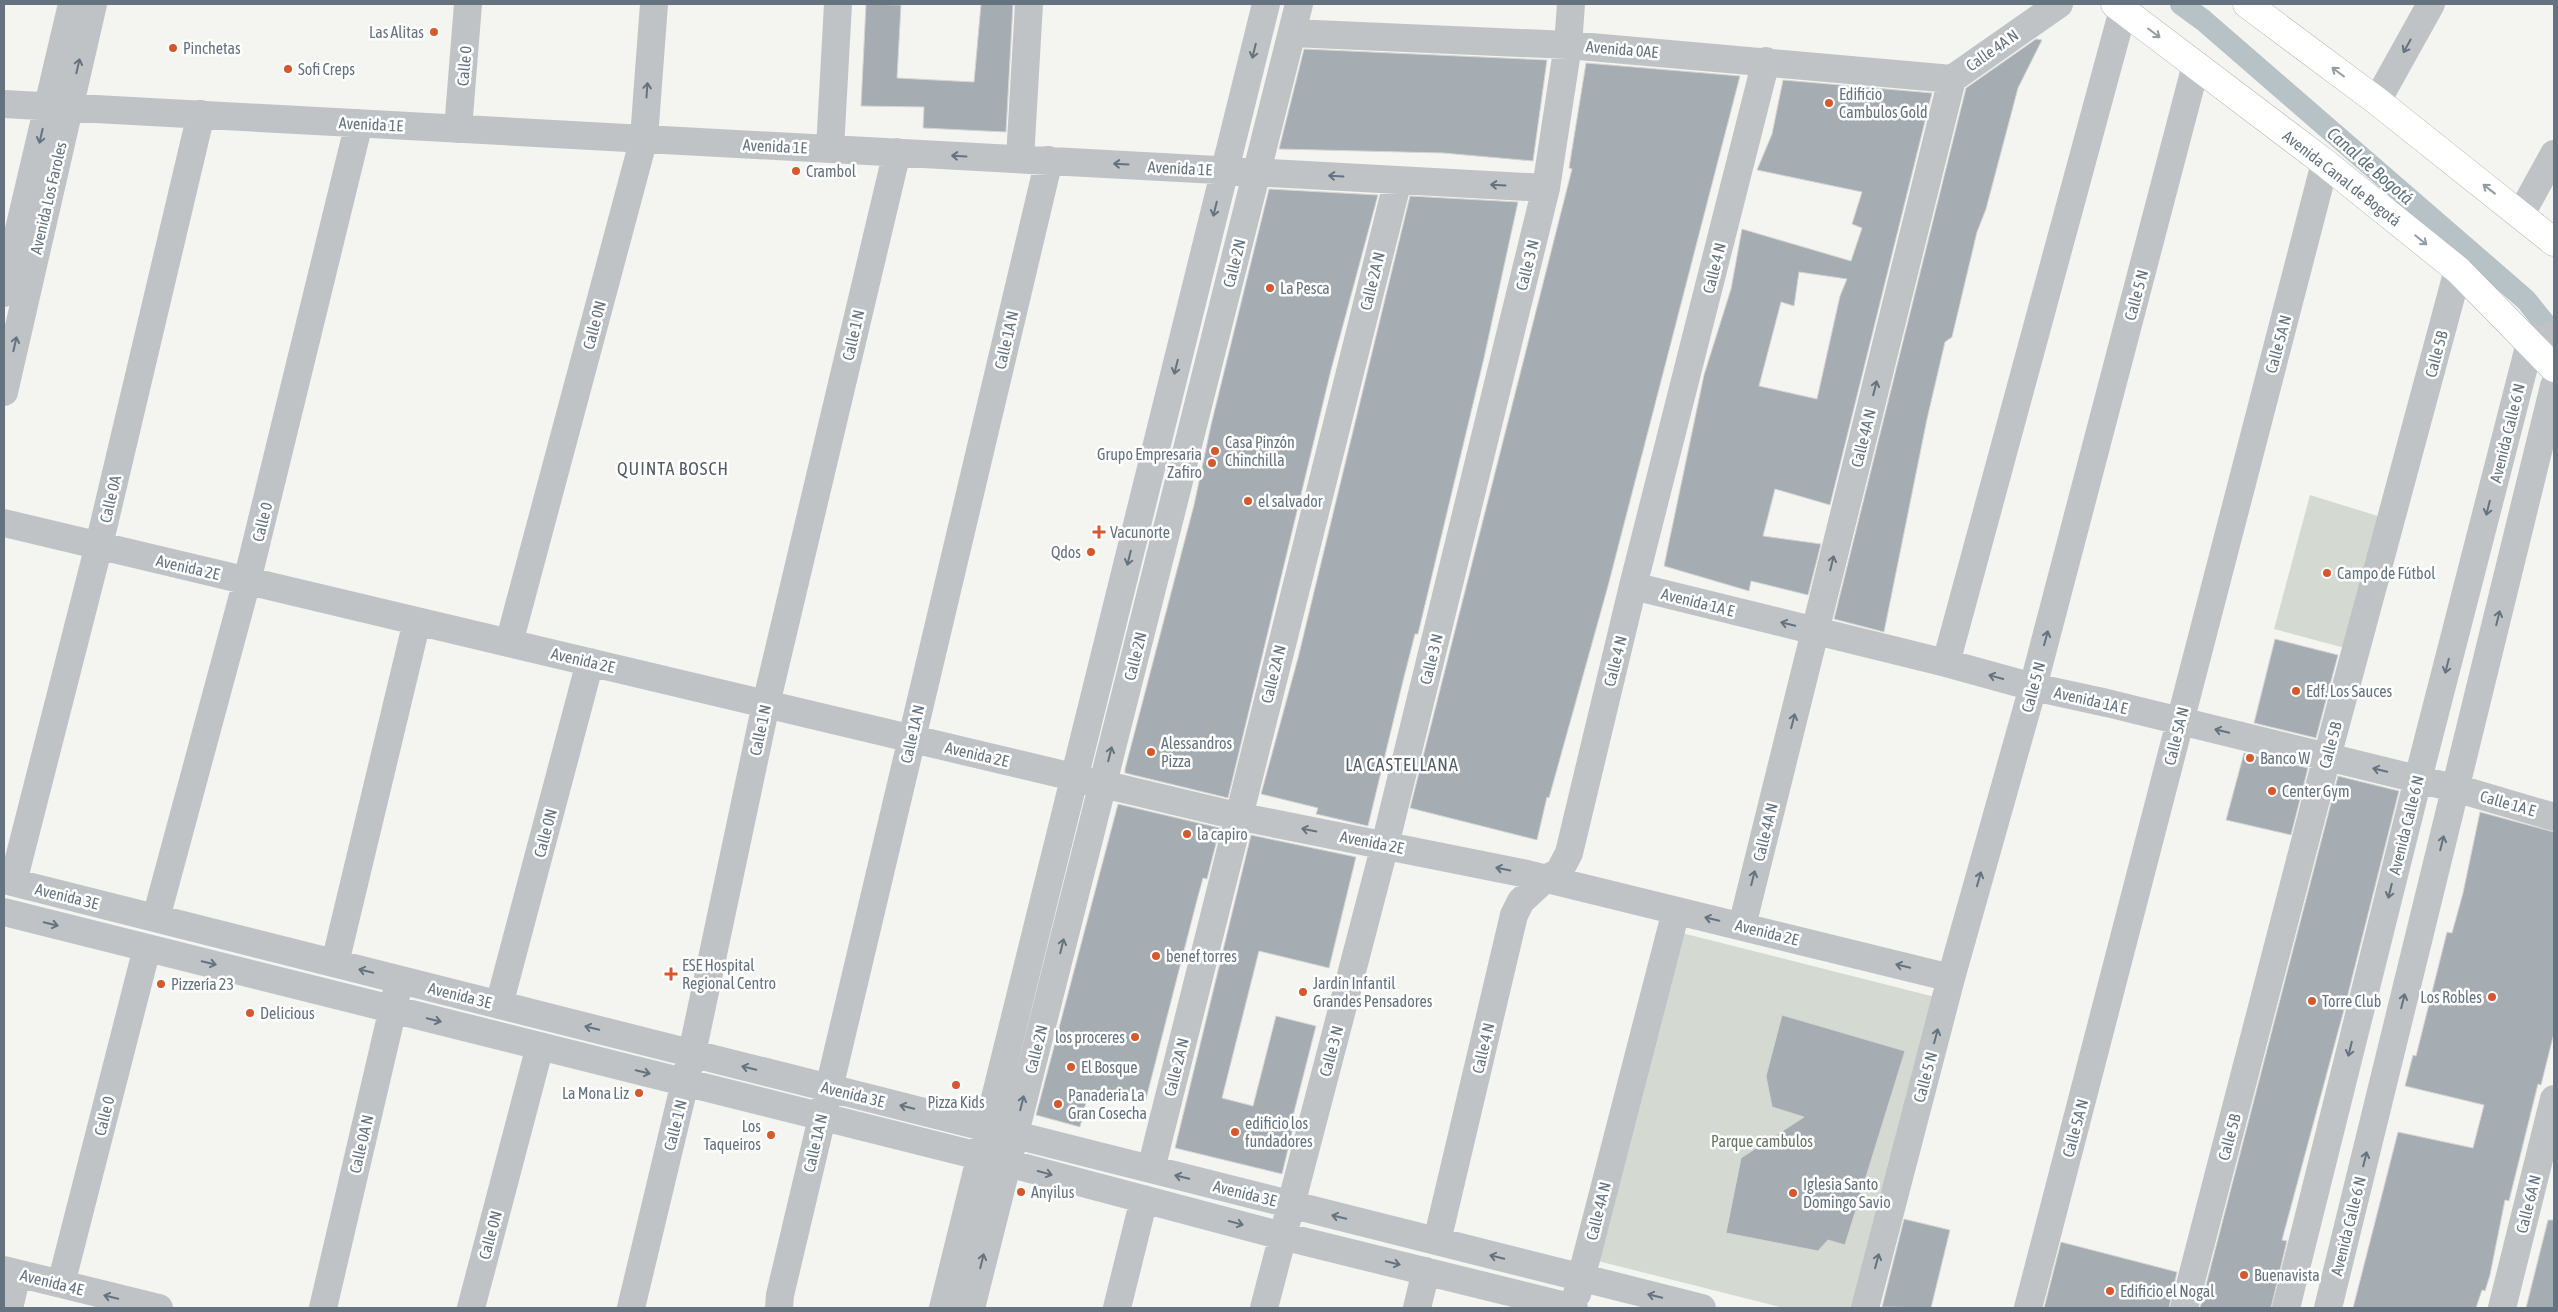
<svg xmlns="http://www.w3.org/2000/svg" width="2558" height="1312" font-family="'Asap Condensed',sans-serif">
<rect width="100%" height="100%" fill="#f4f4f0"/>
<path fill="#d4dad1" d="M 2310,495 L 2381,517 L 2345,648 L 2274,629 Z
M 1678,932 L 1935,997 L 1856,1308 L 1784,1308 L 1594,1260 Z"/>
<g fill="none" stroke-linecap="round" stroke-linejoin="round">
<path stroke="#b7c2c6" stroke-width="22" d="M 2181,4 L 2203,20 L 2526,300 L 2554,335"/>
</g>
<path fill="#a6adb2" stroke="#d5d5d3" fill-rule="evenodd" d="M 866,4 L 901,5 L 897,78 L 974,82 L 981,4 L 1013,4 L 1006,132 L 923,128 L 924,107 L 861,106 Z
M 2036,39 L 2042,40 L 2018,88 L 1986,209 L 1977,232 L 1952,337 L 1945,342 L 1927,419 L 1884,632 L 1834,619 L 1966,88 Z
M 1304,49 L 1547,60 L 1533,161 L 1443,153 L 1279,149 Z
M 1586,63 L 1740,76 L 1608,586 L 1549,798 L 1547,797 L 1537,840 L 1410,808 L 1572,169 L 1569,168 Z
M 1783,80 L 1932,93 L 1830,505 L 1775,489 L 1763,536 L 1821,544 L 1808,595 L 1751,581 L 1749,591 L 1664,566 L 1704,375 L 1731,289 L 1742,229 L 1851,261 L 1862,228 L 1852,224 L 1862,192 L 1757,170 L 1772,134 ZM 1799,272 L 1847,279 L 1840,296 L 1817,399 L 1759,386 L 1781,302 L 1794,306 Z
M 1269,189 L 1378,195 L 1331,370 L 1228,798 L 1125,773 L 1125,769 L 1194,505 L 1211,425 Z
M 1410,196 L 1518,202 L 1484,358 L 1418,634 L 1415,634 L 1403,681 L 1368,826 L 1316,814 L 1318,808 L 1261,794 L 1298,658 Z
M 2275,639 L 2338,655 L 2316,738 L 2254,723 Z
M 2244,753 L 2308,768 L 2291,835 L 2226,820 Z
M 2338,776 L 2399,791 L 2345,1006 L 2282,1240 L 2287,1241 L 2271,1308 L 2200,1308 Z
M 1118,804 L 1220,828 L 1207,879 L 1203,878 L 1197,900 L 1145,1103 L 1089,1090 L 1080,1127 L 1036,1115 Z
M 2480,812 L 2554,832 L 2554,1033 L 2541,1085 L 2538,1084 L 2509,1201 L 2505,1200 L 2490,1275 L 2485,1291 L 2482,1290 L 2476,1308 L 2353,1308 L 2398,1132 L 2473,1148 L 2484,1105 L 2405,1086 L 2413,1055 L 2416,1056 L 2447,932 L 2452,933 L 2463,893 Z
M 1251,835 L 1356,857 L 1329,968 L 1259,951 L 1222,1098 L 1253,1106 L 1276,1016 L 1316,1026 L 1293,1116 L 1296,1116 L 1282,1174 L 1175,1148 Z
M 1782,1015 L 1905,1051 L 1845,1245 L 1828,1240 L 1818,1251 L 1726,1233 L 1741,1158 L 1804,1117 L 1772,1107 L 1766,1076 Z
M 1904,1219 L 1950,1230 L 1931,1308 L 1882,1307 Z
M 2548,1220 L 2554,1220 L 2554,1308 L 2526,1308 Z
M 2061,1242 L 2177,1272 L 2169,1308 L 2044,1308 Z"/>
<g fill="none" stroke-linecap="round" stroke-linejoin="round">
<defs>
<path id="major" d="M 2115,4 L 2325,163 L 2458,270 L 2554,368
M 2247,4 L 2377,101 L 2554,242"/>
</defs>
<use href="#major" stroke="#b2b6b9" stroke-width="29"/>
<path stroke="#bfc3c6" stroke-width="28" d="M 1292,33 L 1568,45 L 1952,79
M 2377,101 L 2431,4
M 4,104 L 1546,188
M 458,129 L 468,4
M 830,149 L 838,4
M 1020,159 L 1029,4
M 2521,214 L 2554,154
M 4,293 L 72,4
M 4,392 L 93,4
M 4,523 L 1237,816 L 1527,874 L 1951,978
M 1633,586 L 1946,663 L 2033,687 L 2107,703 L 2462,790 L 2554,817
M 509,643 L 644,138 L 654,4
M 1946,663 L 2123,10
M 4,880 L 1702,1308
M 13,882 L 99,545 L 201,114
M 4,912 L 1007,1163 L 1282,1236 L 1574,1308
M 156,918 L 247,581 L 359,123
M 1742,926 L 1952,79 L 2059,4
M 335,963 L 417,621
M 499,1005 L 590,662
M 1151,1169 L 1398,180
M 1437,1241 L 1514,915 L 1521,901 L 1545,879 L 1559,872 L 1569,853 L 1633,586 L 1766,61
M 4,1270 L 159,1308
M 61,1284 L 147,948
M 1577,1294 L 1676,911
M 9,1308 L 17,1274
M 323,1308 L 397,991
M 471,1308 L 540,1046
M 631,1308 L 692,1053 L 766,704 L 897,152
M 779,1308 L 780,1295 L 1049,160
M 943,1308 L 1266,4
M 971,1308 L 1299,4
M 1117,1308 L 1144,1199
M 1264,1308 L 1385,845 L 1546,188 L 1568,45 L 1571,4
M 1417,1308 L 1426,1271
M 1865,1308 L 1951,978 L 2033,687 L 2196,65
M 2028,1308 L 2325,163
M 2184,1308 L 2327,757 L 2458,270
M 2286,1308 L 2418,779 L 2530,343 L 2554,335
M 2328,1308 L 2554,386
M 2502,1308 L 2554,1099"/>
<use href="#major" stroke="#fff" stroke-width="28"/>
</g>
<defs><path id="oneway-shaft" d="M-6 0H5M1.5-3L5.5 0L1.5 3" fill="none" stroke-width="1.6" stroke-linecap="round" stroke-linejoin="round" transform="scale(1.25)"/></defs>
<g stroke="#929da5">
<use href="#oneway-shaft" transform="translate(2154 33) rotate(37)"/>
<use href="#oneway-shaft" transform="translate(2338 72) rotate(-143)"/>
<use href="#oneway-shaft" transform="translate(2489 189) rotate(-142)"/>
<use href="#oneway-shaft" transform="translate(2421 240) rotate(39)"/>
</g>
<g stroke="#64737f">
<use href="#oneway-shaft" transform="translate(2407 46) rotate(119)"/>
<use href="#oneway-shaft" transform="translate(1254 51) rotate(104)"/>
<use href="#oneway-shaft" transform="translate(78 66) rotate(-77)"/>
<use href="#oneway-shaft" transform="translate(647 90) rotate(-86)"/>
<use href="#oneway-shaft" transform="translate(41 136) rotate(103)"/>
<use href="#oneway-shaft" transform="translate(959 156) rotate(-177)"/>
<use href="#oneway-shaft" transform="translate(1121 164) rotate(-177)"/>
<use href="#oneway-shaft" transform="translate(1336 176) rotate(-177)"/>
<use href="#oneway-shaft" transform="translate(1498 185) rotate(-177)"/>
<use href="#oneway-shaft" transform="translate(1215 209) rotate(104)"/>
<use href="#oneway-shaft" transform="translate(15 344) rotate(-77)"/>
<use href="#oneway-shaft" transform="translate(1176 367) rotate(104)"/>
<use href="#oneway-shaft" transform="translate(1875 388) rotate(-76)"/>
<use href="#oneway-shaft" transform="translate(2488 508) rotate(104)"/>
<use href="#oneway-shaft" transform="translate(1129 558) rotate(104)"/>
<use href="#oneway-shaft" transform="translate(1832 563) rotate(-76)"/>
<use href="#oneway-shaft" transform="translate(2498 618) rotate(-76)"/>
<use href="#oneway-shaft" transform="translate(1788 624) rotate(-166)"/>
<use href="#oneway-shaft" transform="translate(2046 638) rotate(-75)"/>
<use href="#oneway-shaft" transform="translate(2447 666) rotate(104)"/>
<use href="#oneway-shaft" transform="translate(1996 677) rotate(-165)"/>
<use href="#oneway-shaft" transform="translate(1793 721) rotate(-76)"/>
<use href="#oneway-shaft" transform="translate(2222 731) rotate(-166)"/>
<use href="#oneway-shaft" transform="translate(1110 754) rotate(-76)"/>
<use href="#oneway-shaft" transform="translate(2380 770) rotate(-166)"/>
<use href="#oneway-shaft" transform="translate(1309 830) rotate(-169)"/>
<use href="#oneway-shaft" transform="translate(2442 843) rotate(-76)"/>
<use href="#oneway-shaft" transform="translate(1503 869) rotate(-168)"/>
<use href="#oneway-shaft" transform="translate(1753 878) rotate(-76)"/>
<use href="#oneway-shaft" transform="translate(1979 879) rotate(-74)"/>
<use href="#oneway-shaft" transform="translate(2390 891) rotate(104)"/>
<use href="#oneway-shaft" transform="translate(1712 919) rotate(-167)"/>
<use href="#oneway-shaft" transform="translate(51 924) rotate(14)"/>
<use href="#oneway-shaft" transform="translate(1062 946) rotate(-76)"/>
<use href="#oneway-shaft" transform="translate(209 963) rotate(14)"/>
<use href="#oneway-shaft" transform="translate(1903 966) rotate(-166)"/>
<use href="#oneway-shaft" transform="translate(366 971) rotate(-166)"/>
<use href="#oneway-shaft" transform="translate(2403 1001) rotate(-76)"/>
<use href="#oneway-shaft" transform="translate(434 1020) rotate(14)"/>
<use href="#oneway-shaft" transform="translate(592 1028) rotate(-166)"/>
<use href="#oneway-shaft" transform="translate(1936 1036) rotate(-75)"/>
<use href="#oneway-shaft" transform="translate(2350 1049) rotate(104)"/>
<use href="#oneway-shaft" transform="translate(749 1068) rotate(-166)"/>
<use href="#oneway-shaft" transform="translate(643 1072) rotate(14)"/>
<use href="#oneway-shaft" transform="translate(1022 1103) rotate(-76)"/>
<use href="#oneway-shaft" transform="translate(907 1107) rotate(-166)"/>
<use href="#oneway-shaft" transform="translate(2365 1159) rotate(-76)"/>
<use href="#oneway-shaft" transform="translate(1045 1173) rotate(15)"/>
<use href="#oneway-shaft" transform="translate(1182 1177) rotate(-166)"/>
<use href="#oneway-shaft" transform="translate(1339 1217) rotate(-166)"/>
<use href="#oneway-shaft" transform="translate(1236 1223) rotate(15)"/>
<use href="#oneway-shaft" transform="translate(1497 1257) rotate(-166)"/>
<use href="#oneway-shaft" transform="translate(982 1261) rotate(-76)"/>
<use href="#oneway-shaft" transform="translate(1877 1261) rotate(-75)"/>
<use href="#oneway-shaft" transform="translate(1393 1263) rotate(14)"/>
<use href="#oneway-shaft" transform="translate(1655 1296) rotate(-166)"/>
<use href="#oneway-shaft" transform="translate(111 1297) rotate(-166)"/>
</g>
<g fill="#d7582c" stroke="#fff" stroke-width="2">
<circle cx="434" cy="32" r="5"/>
<circle cx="173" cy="48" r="5"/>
<circle cx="288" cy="69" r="5"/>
<circle cx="1829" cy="103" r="5"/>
<circle cx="796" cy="171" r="5"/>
<circle cx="1270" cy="288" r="5"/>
<circle cx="1215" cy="451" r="5"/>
<circle cx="1212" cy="463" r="5"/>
<circle cx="1248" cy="501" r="5"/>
<path d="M1096.5 524.5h5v5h5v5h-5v5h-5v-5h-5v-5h5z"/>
<circle cx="1091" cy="552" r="5"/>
<circle cx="2327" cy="573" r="5"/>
<circle cx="2296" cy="691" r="5"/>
<circle cx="1151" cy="752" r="5"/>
<circle cx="2250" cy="758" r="5"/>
<circle cx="2272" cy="791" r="5"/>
<circle cx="1187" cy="834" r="5"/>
<circle cx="1156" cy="956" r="5"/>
<path d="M668.5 966.5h5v5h5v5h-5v5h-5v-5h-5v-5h5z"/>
<circle cx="161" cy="984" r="5"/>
<circle cx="1303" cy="992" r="5"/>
<circle cx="2492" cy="997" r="5"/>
<circle cx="2312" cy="1001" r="5"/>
<circle cx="250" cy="1013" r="5"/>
<circle cx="1135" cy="1037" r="5"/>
<circle cx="1071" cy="1067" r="5"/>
<circle cx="956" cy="1085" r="5"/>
<circle cx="639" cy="1093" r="5"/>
<circle cx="1058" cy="1104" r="5"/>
<circle cx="1235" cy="1132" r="5"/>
<circle cx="771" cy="1135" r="5"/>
<circle cx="1021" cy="1192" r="5"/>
<circle cx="1793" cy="1193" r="5"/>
<circle cx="2244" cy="1275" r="5"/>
<circle cx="2110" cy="1291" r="5"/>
</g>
<g text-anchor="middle" stroke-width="5" stroke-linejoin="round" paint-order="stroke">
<g font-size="16" fill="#64737f" stroke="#fff" text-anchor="start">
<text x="424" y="38" text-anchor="end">Las Alitas</text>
<text x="183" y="54">Pinchetas</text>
<text x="298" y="75">Sofi Creps</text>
<text x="1839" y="100">Edificio<tspan x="1839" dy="18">Cambulos Gold</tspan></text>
<text x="806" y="177">Crambol</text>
<text x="1280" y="294">La Pesca</text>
<text x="1225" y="448">Casa Pinzón<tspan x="1225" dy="18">Chinchilla</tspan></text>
<text x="1202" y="460" text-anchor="end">Grupo Empresaria<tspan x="1202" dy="18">Zafiro</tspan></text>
<text x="1258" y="507">el salvador</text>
<text x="1110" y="538">Vacunorte</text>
<text x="1081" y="558" text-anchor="end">Qdos</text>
<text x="2337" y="579">Campo de Fútbol</text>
<text x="2306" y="697">Edf. Los Sauces</text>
<text x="1161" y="749">Alessandros<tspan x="1161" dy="18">Pizza</tspan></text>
<text x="2260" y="764">Banco W</text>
<text x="2282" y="797">Center Gym</text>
<text x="1197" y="840">la capiro</text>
<text x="1166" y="962">benef torres</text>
<text x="682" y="971">ESE Hospital<tspan x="682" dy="18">Regional Centro</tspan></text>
<text x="1313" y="989">Jardín Infantil<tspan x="1313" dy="18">Grandes Pensadores</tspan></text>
<text x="171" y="990">Pizzería 23</text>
<text x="2482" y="1003" text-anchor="end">Los Robles</text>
<text x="2322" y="1007">Torre Club</text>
<text x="260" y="1019">Delicious</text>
<text x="1125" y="1043" text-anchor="end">los proceres</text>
<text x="1081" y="1073">El Bosque</text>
<text x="629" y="1099" text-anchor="end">La Mona Liz</text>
<text x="1068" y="1101">Panaderia La<tspan x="1068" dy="18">Gran Cosecha</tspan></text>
<text x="956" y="1108" text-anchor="middle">Pizza Kids</text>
<text x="1245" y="1129">edificio los<tspan x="1245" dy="18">fundadores</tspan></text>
<text x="761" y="1132" text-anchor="end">Los<tspan x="761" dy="18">Taqueiros</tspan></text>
<text x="1803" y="1190">Iglesia Santo<tspan x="1803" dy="18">Domingo Savio</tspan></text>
<text x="1031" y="1198">Anyilus</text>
<text x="2254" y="1281">Buenavista</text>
<text x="2120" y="1297">Edificio el Nogal</text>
</g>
<g font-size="16" fill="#64737f" stroke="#fff">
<text transform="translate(1622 49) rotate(5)" y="6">Avenida 0AE</text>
<text transform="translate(1992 50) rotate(-35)" y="6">Calle 4A N</text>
<text transform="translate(464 66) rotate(-85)" y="6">Calle 0</text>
<text transform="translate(371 124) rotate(3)" y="6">Avenida 1E</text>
<text transform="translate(775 146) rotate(3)" y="6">Avenida 1E</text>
<text transform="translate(1180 168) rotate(3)" y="6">Avenida 1E</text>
<text transform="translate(2342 178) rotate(38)" y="6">Avenida Canal de Bogotá</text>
<text transform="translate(48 198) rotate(-77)" y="6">Avenida Los Faroles</text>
<text transform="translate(1234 263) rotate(-76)" y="6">Calle 2N</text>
<text transform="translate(1527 265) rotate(-76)" y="6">Calle 3 N</text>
<text transform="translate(1714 268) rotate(-76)" y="6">Calle 4 N</text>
<text transform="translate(1372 281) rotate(-76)" y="6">Calle 2A N</text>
<text transform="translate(2136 295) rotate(-75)" y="6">Calle 5 N</text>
<text transform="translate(594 325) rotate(-75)" y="6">Calle 0N</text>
<text transform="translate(853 335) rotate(-77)" y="6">Calle 1 N</text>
<text transform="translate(1006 340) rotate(-77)" y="6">Calle 1A N</text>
<text transform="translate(2278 344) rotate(-75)" y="6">Calle 5A N</text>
<text transform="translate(2436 354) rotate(-75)" y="6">Calle 5B</text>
<text transform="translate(2507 433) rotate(-76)" y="6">Avenida Calle 6 N</text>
<text transform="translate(1863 438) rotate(-76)" y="6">Calle 4A N</text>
<text transform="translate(110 499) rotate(-77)" y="6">Calle 0A</text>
<text transform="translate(262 522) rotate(-76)" y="6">Calle 0</text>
<text transform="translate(188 567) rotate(13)" y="6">Avenida 2E</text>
<text transform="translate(1698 602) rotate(14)" y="6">Avenida 1A E</text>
<text transform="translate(1135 656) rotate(-76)" y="6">Calle 2N</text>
<text transform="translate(1431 659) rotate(-76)" y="6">Calle 3 N</text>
<text transform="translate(583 660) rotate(13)" y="6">Avenida 2E</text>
<text transform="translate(1615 661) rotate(-76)" y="6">Calle 4 N</text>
<text transform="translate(1273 674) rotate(-76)" y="6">Calle 2A N</text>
<text transform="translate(2033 687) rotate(-75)" y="6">Calle 5 N</text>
<text transform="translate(2091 700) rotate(13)" y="6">Avenida 1A E</text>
<text transform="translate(760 730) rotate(-78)" y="6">Calle 1 N</text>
<text transform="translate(912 734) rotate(-77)" y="6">Calle 1A N</text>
<text transform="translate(2176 736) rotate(-76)" y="6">Calle 5A N</text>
<text transform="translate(2330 745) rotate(-75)" y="6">Calle 5B</text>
<text transform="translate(977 754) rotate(13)" y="6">Avenida 2E</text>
<text transform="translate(2508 803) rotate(16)" y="6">Calle 1A E</text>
<text transform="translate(2406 825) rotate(-76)" y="6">Avenida Calle 6 N</text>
<text transform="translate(1765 832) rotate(-76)" y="6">Calle 4A N</text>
<text transform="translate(545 833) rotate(-75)" y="6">Calle 0N</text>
<text transform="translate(1372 842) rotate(11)" y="6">Avenida 2E</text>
<text transform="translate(67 896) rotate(14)" y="6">Avenida 3E</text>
<text transform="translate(1767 932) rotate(14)" y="6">Avenida 2E</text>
<text transform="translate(460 995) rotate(14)" y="6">Avenida 3E</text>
<text transform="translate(1483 1048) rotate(-77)" y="6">Calle 4 N</text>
<text transform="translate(1036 1049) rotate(-76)" y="6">Calle 2N</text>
<text transform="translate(1331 1051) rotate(-75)" y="6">Calle 3 N</text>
<text transform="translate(1176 1067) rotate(-76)" y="6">Calle 2A N</text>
<text transform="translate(1925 1077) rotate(-75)" y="6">Calle 5 N</text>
<text transform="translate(853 1094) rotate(14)" y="6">Avenida 3E</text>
<text transform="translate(104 1116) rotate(-76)" y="6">Calle 0</text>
<text transform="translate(675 1125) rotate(-76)" y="6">Calle 1 N</text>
<text transform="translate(2075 1128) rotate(-75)" y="6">Calle 5A N</text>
<text transform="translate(2229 1137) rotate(-75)" y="6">Calle 5B</text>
<text transform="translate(815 1143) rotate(-77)" y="6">Calle 1A N</text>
<text transform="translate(361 1144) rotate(-77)" y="6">Calle 0A N</text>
<text transform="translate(1245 1193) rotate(14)" y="6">Avenida 3E</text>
<text transform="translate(2528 1204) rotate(-76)" y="6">Calle 6A N</text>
<text transform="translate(1598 1211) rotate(-76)" y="6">Calle 4A N</text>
<text transform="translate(2348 1226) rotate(-76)" y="6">Avenida Calle 6 N</text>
<text transform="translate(490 1235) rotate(-75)" y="6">Calle 0N</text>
<text transform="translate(52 1282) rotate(14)" y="6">Avenida 4E</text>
</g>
<g font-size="16" fill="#667763" stroke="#fff">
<text x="1762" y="1147">Parque cambulos</text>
</g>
<g font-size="18" font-style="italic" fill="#60747d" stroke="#fff">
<text transform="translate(2370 166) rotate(41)" y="6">Canal de Bogotá</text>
</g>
<g font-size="18" letter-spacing="1" fill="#525c65" stroke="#fff">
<text x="673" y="475">QUINTA BOSCH</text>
<text x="1402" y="771">LA CASTELLANA</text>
</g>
</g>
<rect width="2558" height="1312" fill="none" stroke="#64737f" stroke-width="10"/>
</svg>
